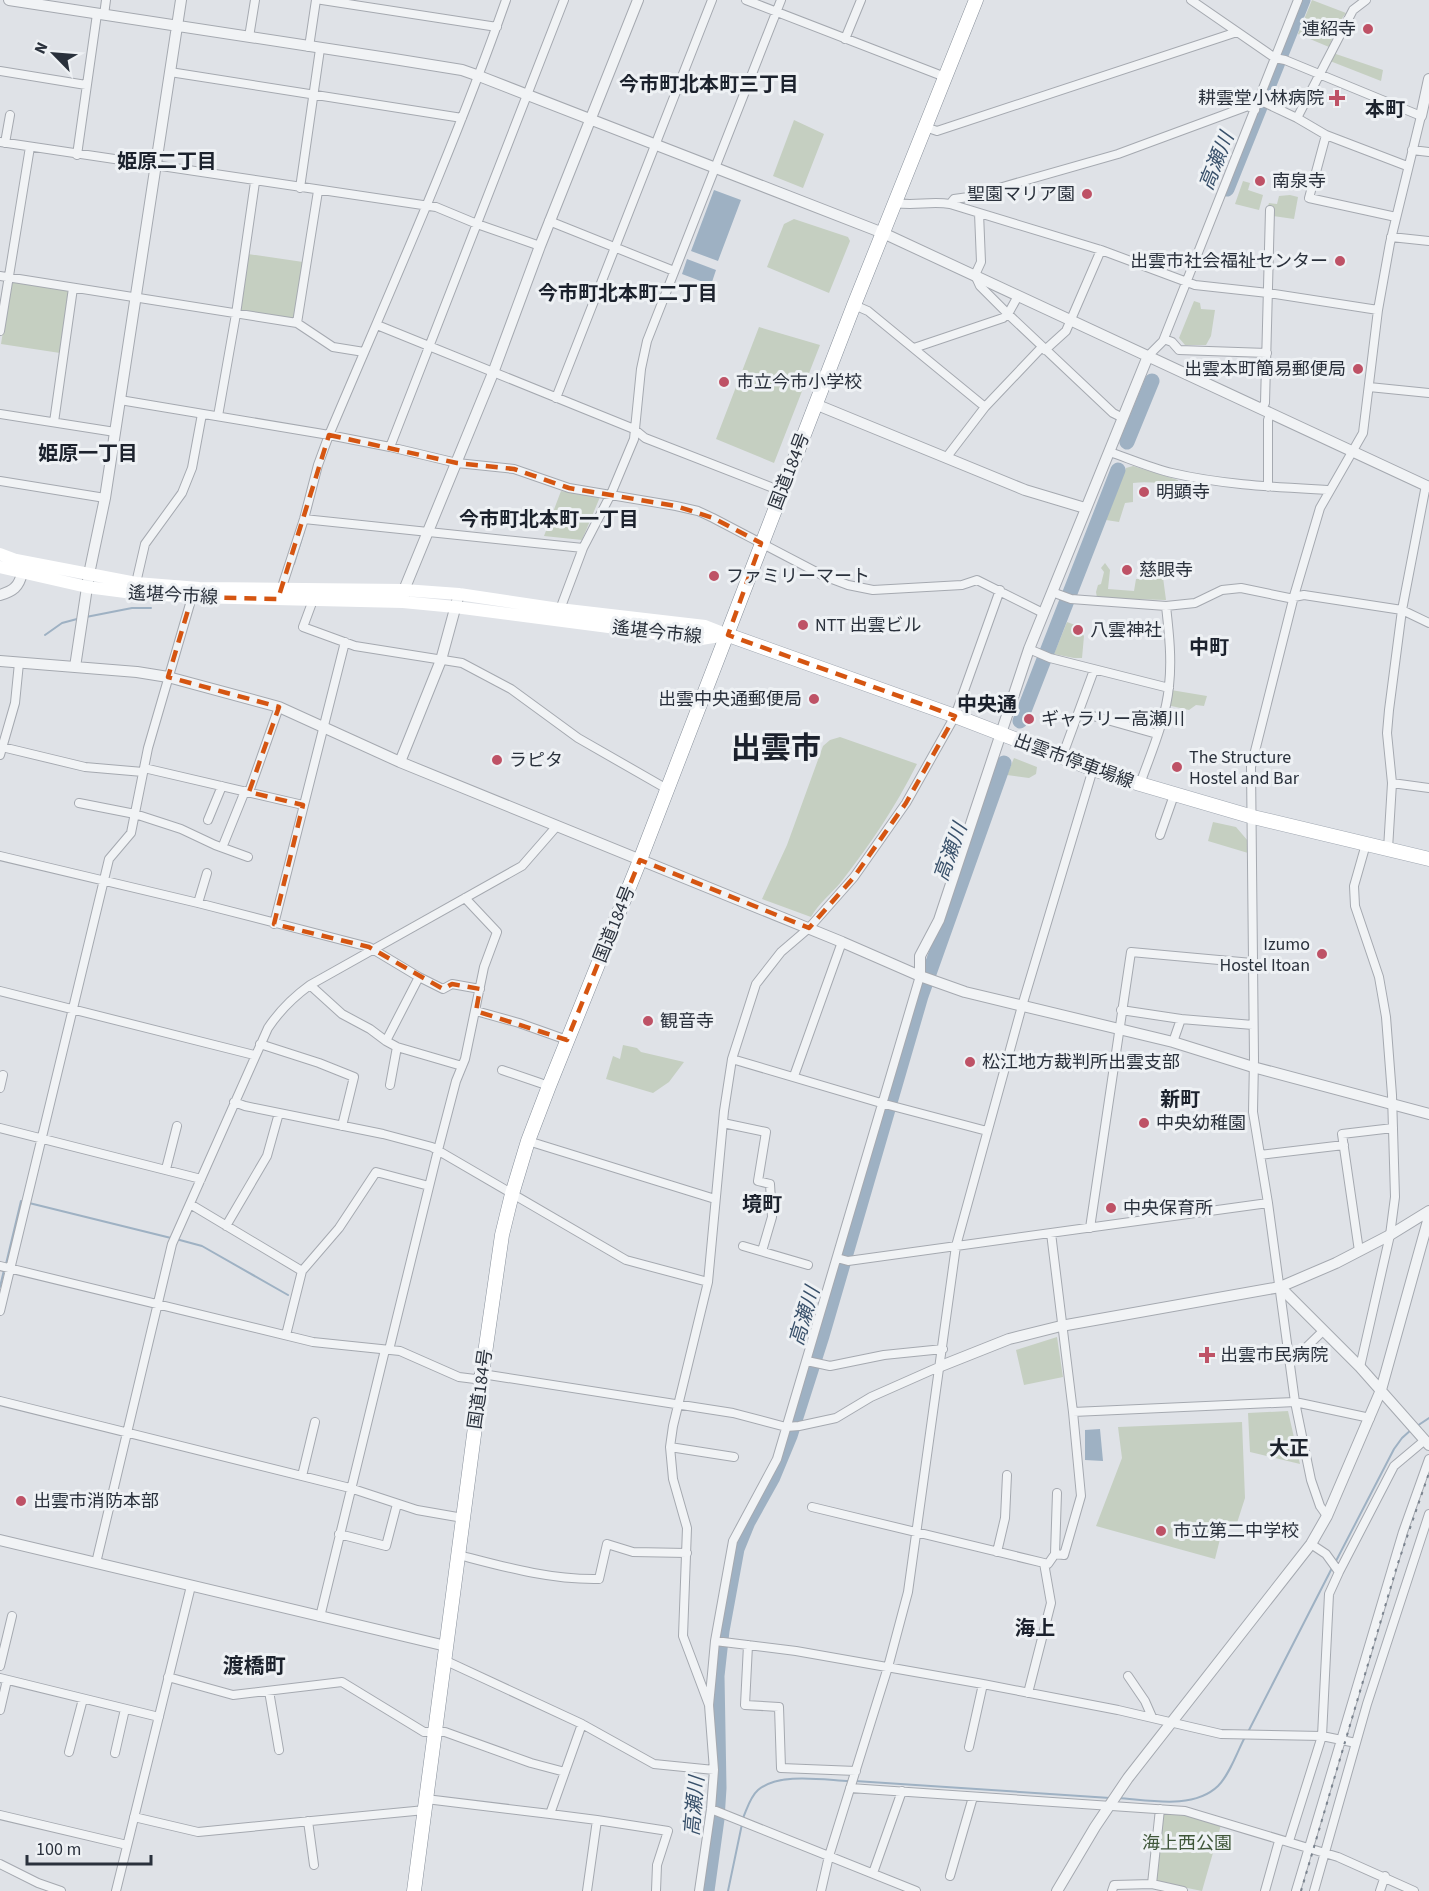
<svg xmlns="http://www.w3.org/2000/svg" width="1429" height="1891" font-family="'Source Sans 3','Noto Sans JP',sans-serif">
<rect width="100%" height="100%" fill="#dfe2e7"/>
<path fill="#c5cfc1" d="M 1312,0 L 1346,13 L 1338,24 L 1329,47 L 1298,34 Z
M 1333,53 L 1383,70 L 1381,81 L 1330,61 Z
M 794,120 L 824,134 L 803,188 L 773,176 Z
M 1243,181 L 1250,183 L 1248,190 L 1263,195 L 1259,210 L 1235,204 Z
M 1290,195 L 1298,197 L 1294,219 L 1273,216 L 1274,209 L 1268,206 L 1269,203 L 1277,204 L 1279,196 Z
M 794,219 L 848,237 L 850,241 L 829,293 L 767,267 L 784,224 Z
M 248,254 L 303,262 L 294,317 L 292,319 L 241,312 L 239,310 Z
M 11,282 L 70,290 L 60,353 L 1,344 Z
M 1194,301 L 1200,303 L 1201,309 L 1215,310 L 1211,336 L 1206,345 L 1185,345 L 1179,338 Z
M 759,327 L 820,345 L 774,463 L 716,439 Z
M 1133,466 L 1178,480 L 1178,485 C 1162,484 1149,481 1133,483 L 1133,502 L 1125,503 L 1119,522 L 1106,520 L 1126,468 Z
M 561,491 L 600,497 L 582,540 L 544,536 Z
M 1105,563 L 1110,570 L 1108,589 L 1134,591 L 1136,579 L 1145,579 L 1147,569 L 1162,570 L 1166,600 L 1097,598 L 1096,592 L 1098,585 L 1101,584 L 1104,572 L 1101,568 Z
M 1067,622 L 1075,625 L 1084,636 L 1082,658 L 1074,658 L 1054,654 Z
M 1171,690 L 1207,696 L 1204,706 L 1196,705 L 1189,710 L 1167,705 Z
M 840,737 L 917,764 C 896,806 870,845 841,882 C 831,894 819,903 811,917 L 762,899 L 787,845 L 823,746 L 830,740 Z
M 1014,758 L 1037,767 L 1036,774 L 1029,778 L 1007,775 Z
M 1213,822 L 1236,827 L 1248,841 L 1248,853 L 1208,841 Z
M 623,1045 L 637,1048 L 641,1052 L 684,1062 L 669,1082 L 653,1093 L 606,1079 L 613,1056 L 620,1059 Z
M 1057,1337 L 1063,1377 L 1024,1385 L 1016,1350 Z
M 1288,1411 L 1300,1464 L 1250,1452 L 1248,1413 Z
M 1242,1422 L 1245,1498 L 1237,1523 L 1224,1523 L 1215,1559 L 1096,1526 L 1122,1458 L 1118,1427 Z
M 1166,1812 L 1184,1813 L 1221,1825 L 1202,1891 L 1158,1882 L 1156,1879 L 1163,1814 Z"/>
<path fill="#9eb1c3" d="M 714,190 L 741,200 L 718,261 L 691,251 Z
M 687,259 L 716,270 L 711,285 L 682,274 Z
M 1100,1429 L 1103,1461 L 1085,1460 L 1085,1430 Z"/>
<g fill="none" stroke-linecap="round" stroke-linejoin="round">
<path stroke="#9eb1c3" stroke-width="2" d="M 294,564 L 304,531
M 86,617 L 132,608 L 151,608
M 45,635 L 62,623 L 77,619
M 176,1239 L 202,1246 L 288,1295
M 6,1264 L 21,1201 L 171,1238
M 0,1287 L 4,1270
M 1417,1426 L 1429,1418
M 1336,1561 L 1394,1449 L 1402,1438 L 1412,1429
M 1248,1732 L 1333,1566
M 855,1781 L 1110,1798
M 1118,1798 C 1149,1800 1193,1810 1218,1786 C 1230,1774 1237,1752 1245,1737
M 743,1818 C 747,1809 750,1797 758,1790 C 779,1772 824,1780 849,1781
M 728,1891 L 742,1824"/>
<path stroke="#9eb1c3" stroke-width="15" d="M 1227,189 L 1303,0
M 1127,442 L 1152,381
M 1020,721 L 1118,470
M 707,1891 L 717,1819 L 719,1788 L 717,1676 L 722,1631 L 737,1549 L 748,1522 L 773,1477 L 790,1436 L 822,1336 L 921,996 L 1004,763"/>
<defs>
<path id="minor" d="M 322,0 L 497,27
M 746,0 L 945,77
M 1191,0 L 1275,58 L 1285,60 L 1421,116 L 1390,243 L 1378,310 L 1363,433 L 1320,508 L 1294,596 L 1251,767 L 1254,1059 L 1253,1112 L 1268,1203 L 1295,1402 L 1311,1480 L 1320,1506 L 1327,1516
M 104,15 L 106,0
M 249,37 L 255,0
M 845,39 L 861,0
M 309,47 L 316,0
M 0,71 L 86,85
M 170,72 L 462,118
M 1259,100 L 1297,118 L 1326,135 L 1407,166
M 1297,118 L 1353,10 L 1366,0
M 925,127 L 937,131 L 1237,32
M 1326,135 L 1309,198 L 1396,217
M 0,142 L 436,207 L 477,224 L 540,246
M 5,143 L 10,115
M 1412,150 L 1429,152
M 77,155 L 97,14
M 300,188 L 320,49
M 896,203 C 914,206 931,201 950,204 L 1101,250 L 1195,285 L 1268,293 L 1378,310
M 950,204 L 954,199 L 983,195 L 999,188 L 1118,154 L 1248,106 L 1255,110
M 549,221 L 674,271
M 1391,237 L 1429,241
M 0,276 L 297,323 L 333,347 L 364,352
M 1018,296 L 1008,314 L 1113,413 L 1123,418
M 854,305 L 868,311 L 985,407
M 297,323 L 318,191
M 377,325 L 634,429 L 645,438 L 781,491
M 0,331 L 30,147
M 1164,339 L 1172,342 L 1179,350 L 1267,353
M 914,348 L 1003,318 L 1008,314 L 980,286 L 975,275 L 981,262 L 979,213
M 1045,350 L 1066,331 L 1101,250
M 1148,356 L 1163,341 L 1298,0
M 1369,387 L 1429,393
M 556,398 L 712,0
M 120,400 L 329,435 L 390,447 L 457,463 L 514,469 L 569,488 L 676,506 L 698,511 L 713,518 L 824,576 L 848,585 L 873,590 L 962,585 L 977,580 L 1043,613
M 1261,409 L 1265,403 L 1270,210
M 0,414 L 115,432
M 218,416 L 236,314 L 255,182
M 54,422 L 73,288
M 390,447 L 564,0
M 1110,452 C 1130,459 1151,468 1172,473 C 1223,485 1277,487 1330,490
M 946,458 L 985,407 L 1042,347
M 0,481 L 105,498
M 1268,487 L 1268,420 L 1270,414
M 304,519 L 583,548
M 136,583 L 145,544 L 182,493 L 192,468 L 202,414
M 281,590 L 304,519 L 318,465 L 329,435 C 390,291 454,148 506,0
M 1052,592 L 1071,599 L 1166,606 L 1195,603 L 1222,590 L 1241,588 L 1289,598 L 1304,595 L 1402,610 L 1429,623
M 313,600 L 303,627 L 355,646 L 462,663 L 511,689 L 578,738 L 667,789
M 559,612 L 583,548 L 611,494 L 634,439 L 641,369 L 647,341 L 781,0
M 1029,649 L 1050,658 L 1169,688
M 1079,712 L 1157,734
M 2,747 L 85,767 L 143,772
M 0,755 L 15,703 L 19,663
M 1062,757 L 1094,670
M 144,768 L 303,805
M 1392,783 L 1429,788
M 1140,784 C 1151,753 1166,719 1169,686 C 1172,659 1169,633 1166,606
M 249,792 L 279,707
M 79,803 L 135,814 L 181,829 L 215,845 L 248,857
M 208,820 L 222,786
M 1160,835 L 1174,795
M 224,843 L 245,791
M 1388,849 L 1392,783 L 1387,733 L 1389,710 L 1402,610 L 1426,485
M 0,856 L 198,903 L 369,947 L 419,977 L 443,989 L 452,984 L 480,989
M 198,903 L 207,873
M 274,924 L 345,642
M 310,985 L 342,1014 L 370,1029 L 386,1041 L 397,1047 L 462,1066
M 0,991 L 254,1055
M 1121,1010 L 1181,1019
M 476,1011 L 519,1023 L 567,1040
M 386,1041 L 419,977
M 1173,1042 L 1181,1019 L 1253,1025
M 260,1044 L 319,1063 L 354,1077 L 342,1126
M 732,1059 L 881,1103 L 987,1131
M 502,1070 L 549,1086
M 794,1076 L 842,942
M 390,1085 L 397,1047
M 0,1088 L 3,1075
M 234,1102 L 245,1106 L 383,1134 L 432,1147 L 626,1260 L 708,1282
M 723,1123 L 766,1132 L 758,1181 L 770,1184 L 772,1217 L 762,1251
M 0,1128 L 201,1179
M 528,1141 L 715,1199
M 1260,1155 L 1344,1145
M 166,1169 L 177,1126
M 190,1204 L 302,1271
M 226,1226 L 267,1156 L 279,1113
M 1090,1228 L 1131,952 L 1252,963
M 743,1246 L 808,1265
M 1359,1251 L 1342,1134 L 1393,1128
M 837,1258 L 848,1261 L 1268,1203
M 0,1266 L 313,1342 L 400,1351 L 459,1377 L 475,1379 L 482,1374 L 733,1413 L 786,1427 L 799,1426 L 836,1418 L 871,1397 L 941,1366
M 0,1311 L 109,859 L 131,833 L 148,748 L 192,597
M 286,1335 L 302,1271 L 339,1228 L 376,1172 L 429,1186
M 389,1350 L 438,1150 L 456,1081 L 465,1059 L 484,967 L 497,932 L 465,898
M 807,1361 L 830,1366 L 884,1355 L 943,1349
M 1290,1363 L 1323,1331
M 1360,1367 L 1390,1235 L 1395,1197 L 1392,1095 L 1386,1017 L 1379,977 L 1355,906 L 1354,886 L 1366,844
M 0,1401 L 350,1488 L 417,1510 L 463,1518
M 1073,1412 L 1295,1402 L 1370,1418
M 670,1447 L 734,1457
M 302,1476 L 315,1422
M 812,1507 L 1044,1563 L 1048,1564 L 1055,1554 L 1064,1555 L 1081,1496 L 1073,1412 L 1051,1233
M 339,1534 L 386,1546 L 397,1504
M 997,1552 L 1005,1518 L 1007,1475
M 1055,1554 L 1057,1493
M 459,1555 C 505,1567 550,1580 599,1579 L 607,1544 L 633,1552 L 687,1553
M 96,1563 L 172,1244 L 268,1028 C 280,1010 292,998 310,985 L 522,866 L 556,827
M 1339,1572 L 1394,1466 L 1425,1440
M 320,1617 L 385,1350
M 715,1641 L 796,1651 L 983,1684 L 1118,1710 L 1221,1734 L 1322,1736 L 1356,1743
M 748,1645 L 745,1705 L 779,1707 L 781,1768 L 856,1771
M 444,1660 L 582,1724 L 654,1764 L 714,1770
M 0,1666 L 12,1616
M 1128,1676 L 1145,1701 L 1152,1717
M 168,1677 L 233,1695 L 342,1682 L 424,1732 L 445,1732 L 531,1763 L 565,1772
M 0,1678 L 159,1717
M 269,1691 L 279,1750
M 1028,1693 L 1051,1603 L 1044,1563
M 709,1705 L 683,1636 L 687,1528 L 673,1479 L 670,1447 L 673,1426 L 708,1282 L 724,1111 L 732,1059 L 756,984 L 781,952 L 809,928 L 854,877 L 906,803 L 955,716 L 1000,590
M 0,1710 L 7,1680
M 582,1724 L 550,1814 L 597,1820 L 587,1891
M 969,1747 L 983,1684
M 69,1752 L 83,1699
M 115,1753 L 125,1709
M 850,1788 L 1185,1811 L 1338,1857 L 1414,1891
M 426,1799 L 550,1814
M 711,1809 L 916,1891
M 0,1815 L 127,1845
M 134,1817 L 198,1832 L 425,1810
M 597,1820 L 668,1831 L 657,1865 L 656,1891
M 308,1821 L 314,1865
M 1289,1841 L 1322,1736 L 1329,1594 L 1339,1572 L 1326,1554 L 1311,1544
M 0,1864 L 38,1883 L 61,1891
M 873,1873 L 902,1791
M 950,1876 L 973,1797
M 1152,1884 L 1160,1809
M 116,1891 L 191,1586
M 699,1891 L 711,1809 L 714,1770 L 709,1705 L 712,1674 L 715,1641 L 733,1541 L 777,1459 L 920,976
M 821,1891 L 829,1856 L 888,1667 L 908,1592 L 956,1246 L 1022,1006 L 1093,769
M 1112,1891 L 1114,1885 L 1152,1884 L 1183,1891
M 1265,1891 L 1279,1841
M 1296,1891 L 1403,1532 L 1429,1459
M 1314,1891 L 1367,1704 L 1429,1514
M 1380,1891 L 1385,1876"/>
<path id="tertiary" d="M 9,0 L 394,59 L 462,70 L 479,76 L 883,233 L 1429,487
M 1421,116 L 1429,79
M 815,404 L 1025,490 L 1085,508
M 0,595 C 13,591 19,587 22,573
M 404,596 L 404,590 L 493,373 L 540,246 L 638,0
M 0,661 L 137,672 L 168,677 L 279,707 L 400,762 L 842,942 L 920,976 L 965,992 L 1173,1042 L 1253,1067 L 1429,1114
M 75,667 L 89,574 L 105,498 L 181,0
M 400,762 L 441,660 L 459,594
M 920,976 L 920,956 L 939,920 L 1029,649 L 1148,356
M 1280,1287 L 1360,1367 L 1429,1445
M 941,1366 L 1009,1339 L 1061,1326 L 1280,1287 L 1336,1263 L 1390,1235 L 1429,1211
M 0,1540 L 446,1646
M 1057,1891 L 1095,1827 L 1128,1778 L 1311,1544 L 1327,1516 L 1381,1390 L 1429,1217"/>
<path id="primary" d="M 728,635 L 955,716 L 1093,769 L 1140,784 L 1253,817 L 1429,859"/>
<path id="trunk" d="M 414,1891 L 482,1374 L 502,1235 L 512,1194 L 528,1141 L 549,1086 L 640,860 L 854,305 L 976,0"/>
</defs>
<use href="#minor" stroke="#a5a9b0" stroke-width="10"/>
<use href="#tertiary" stroke="#a5a9b0" stroke-width="12"/>
<use href="#primary" stroke="#a0a7b1" stroke-width="15"/>
<use href="#trunk" stroke="#88909b" stroke-width="15"/>
<use href="#minor" stroke="#f1f3f5" stroke-width="8"/>
<use href="#tertiary" stroke="#f1f3f5" stroke-width="10"/>
<path stroke="#fff" stroke-width="12" d="M 0,554 L 16,560 L 136,583 L 199,588 L 404,590 L 459,594 L 559,609 L 705,626 L 728,635
M 0,567 L 87,587 L 133,593 L 192,597 L 403,602 L 455,607 L 701,639 L 726,635"/>
<use href="#primary" stroke="#fff" stroke-width="14"/>
<use href="#trunk" stroke="#fff" stroke-width="14"/>
<path stroke="#7a838e" stroke-width="2" stroke-dasharray="3 6" stroke-linecap="butt" d="M 1301,1891 L 1397,1566 L 1429,1473"/>
</g>
<path fill="none" stroke="#d55511" stroke-width="4.5" stroke-dasharray="12 8" stroke-linejoin="round" d="M 329,435 L 457,463 L 514,469 L 569,488 L 676,506 L 713,518 L 761,543 L 728,635 L 955,716 L 906,803 L 854,877 L 809,928 L 640,860 L 567,1040 L 476,1011 L 480,989 L 452,984 L 443,989 L 369,947 L 274,924 L 303,805 L 249,792 L 279,707 L 168,677 L 192,597 L 278,599 Z"/>
<g fill="#be5266" stroke="#eef1f4" stroke-width="2">
<circle cx="1368" cy="29" r="6"/>
<path d="M1334 89h6v6h6v6h-6v6h-6v-6h-6v-6h6z"/>
<circle cx="1260" cy="181" r="6"/>
<circle cx="1087" cy="194" r="6"/>
<circle cx="1340" cy="261" r="6"/>
<circle cx="1358" cy="369" r="6"/>
<circle cx="724" cy="382" r="6"/>
<circle cx="1144" cy="492" r="6"/>
<circle cx="1127" cy="570" r="6"/>
<circle cx="714" cy="576" r="6"/>
<circle cx="803" cy="625" r="6"/>
<circle cx="1078" cy="630" r="6"/>
<circle cx="814" cy="699" r="6"/>
<circle cx="1029" cy="719" r="6"/>
<circle cx="497" cy="760" r="6"/>
<circle cx="1177" cy="767" r="6"/>
<circle cx="1322" cy="954" r="6"/>
<circle cx="648" cy="1021" r="6"/>
<circle cx="970" cy="1062" r="6"/>
<circle cx="1144" cy="1123" r="6"/>
<circle cx="1111" cy="1208" r="6"/>
<path d="M1204 1346h6v6h6v6h-6v6h-6v-6h-6v-6h6z"/>
<circle cx="21" cy="1501" r="6"/>
<circle cx="1161" cy="1531" r="6"/>
</g>
<g text-anchor="middle" stroke-width="6" stroke-linejoin="round" paint-order="stroke">
<g font-size="18" fill="#2a313c" stroke="#eef1f4" text-anchor="start">
<text x="1356" y="35" text-anchor="end">連紹寺</text>
<text x="1324" y="104" text-anchor="end">耕雲堂小林病院</text>
<text x="1272" y="187">南泉寺</text>
<text x="1075" y="200" text-anchor="end">聖園マリア園</text>
<text x="1328" y="267" text-anchor="end">出雲市社会福祉センター</text>
<text x="1346" y="375" text-anchor="end">出雲本町簡易郵便局</text>
<text x="736" y="388">市立今市小学校</text>
<text x="1156" y="498">明顕寺</text>
<text x="1139" y="576">慈眼寺</text>
<text x="726" y="582">ファミリーマート</text>
<text x="815" y="631">NTT 出雲ビル</text>
<text x="1090" y="636">八雲神社</text>
<text x="802" y="705" text-anchor="end">出雲中央通郵便局</text>
<text x="1041" y="725">ギャラリー高瀬川</text>
<text x="1189" y="763">The Structure<tspan x="1189" dy="21">Hostel and Bar</tspan></text>
<text x="509" y="766">ラピタ</text>
<text x="1310" y="950" text-anchor="end">Izumo<tspan x="1310" dy="21">Hostel Itoan</tspan></text>
<text x="660" y="1027">観音寺</text>
<text x="982" y="1068">松江地方裁判所出雲支部</text>
<text x="1156" y="1129">中央幼稚園</text>
<text x="1123" y="1214">中央保育所</text>
<text x="1220" y="1361">出雲市民病院</text>
<text x="33" y="1507">出雲市消防本部</text>
<text x="1173" y="1537">市立第二中学校</text>
</g>
<g font-size="18" fill="#2a313c" stroke="#eef1f4">
<text transform="translate(789 471) rotate(-69)" y="6">国道184号</text>
<text transform="translate(173 595) rotate(3)" y="6">遙堪今市線</text>
<text transform="translate(657 632) rotate(6)" y="6">遙堪今市線</text>
<text transform="translate(1074 761) rotate(20)" y="6">出雲市停車場線</text>
<text transform="translate(614 924) rotate(-68)" y="6">国道184号</text>
<text transform="translate(480 1389) rotate(-82)" y="6">国道184号</text>
</g>
<g font-size="18" fill="#3f5639" stroke="#eef1f4">
<text x="1187" y="1849">海上西公園</text>
</g>
<g font-size="20" font-weight="bold" fill="#1c222d" stroke="#eef1f4">
<text x="709" y="91">今市町北本町三丁目</text>
<text x="1385" y="116">本町</text>
<text x="167" y="168">姫原二丁目</text>
<text x="628" y="300">今市町北本町二丁目</text>
<text x="88" y="460">姫原一丁目</text>
<text x="549" y="526">今市町北本町一丁目</text>
<text x="1209" y="654">中町</text>
<text x="987" y="711">中央通</text>
<text x="1180" y="1106">新町</text>
<text x="762" y="1211">境町</text>
<text x="1289" y="1455">大正</text>
<text x="1035" y="1635">海上</text>
</g>
<g font-size="20" font-style="italic" fill="#39516b" stroke="#eef1f4">
<text transform="translate(1216 161) rotate(-68)" y="7">高瀬川</text>
<text transform="translate(950 852) rotate(-70)" y="7">高瀬川</text>
<text transform="translate(804 1316) rotate(-73)" y="7">高瀬川</text>
<text transform="translate(694 1806) rotate(-85)" y="7">高瀬川</text>
</g>
<g font-size="21" font-weight="bold" fill="#1c222d" stroke="#eef1f4">
<text x="254" y="1673">渡橋町</text>
</g>
<g font-size="30" font-weight="bold" fill="#1c222d" stroke="#eef1f4">
<text x="776" y="758">出雲市</text>
</g>
</g>
<g transform="translate(54 54) rotate(295)" stroke="#eef1f4" stroke-width="4.5" paint-order="stroke">
<path d="M0-4.5L10 22L0 15L-10 22Z" fill="#2a313c"/>
<text y="-9" font-size="16" font-weight="bold" text-anchor="middle" fill="#2a313c">N</text>
</g>
<path d="M27 1855v9h124v-9" fill="none" stroke="#2a313c" stroke-width="3"/>
<text x="36" y="1855" font-size="18" fill="#2a313c" stroke="#eef1f4" stroke-width="4.5" paint-order="stroke">100 m</text>
</svg>
